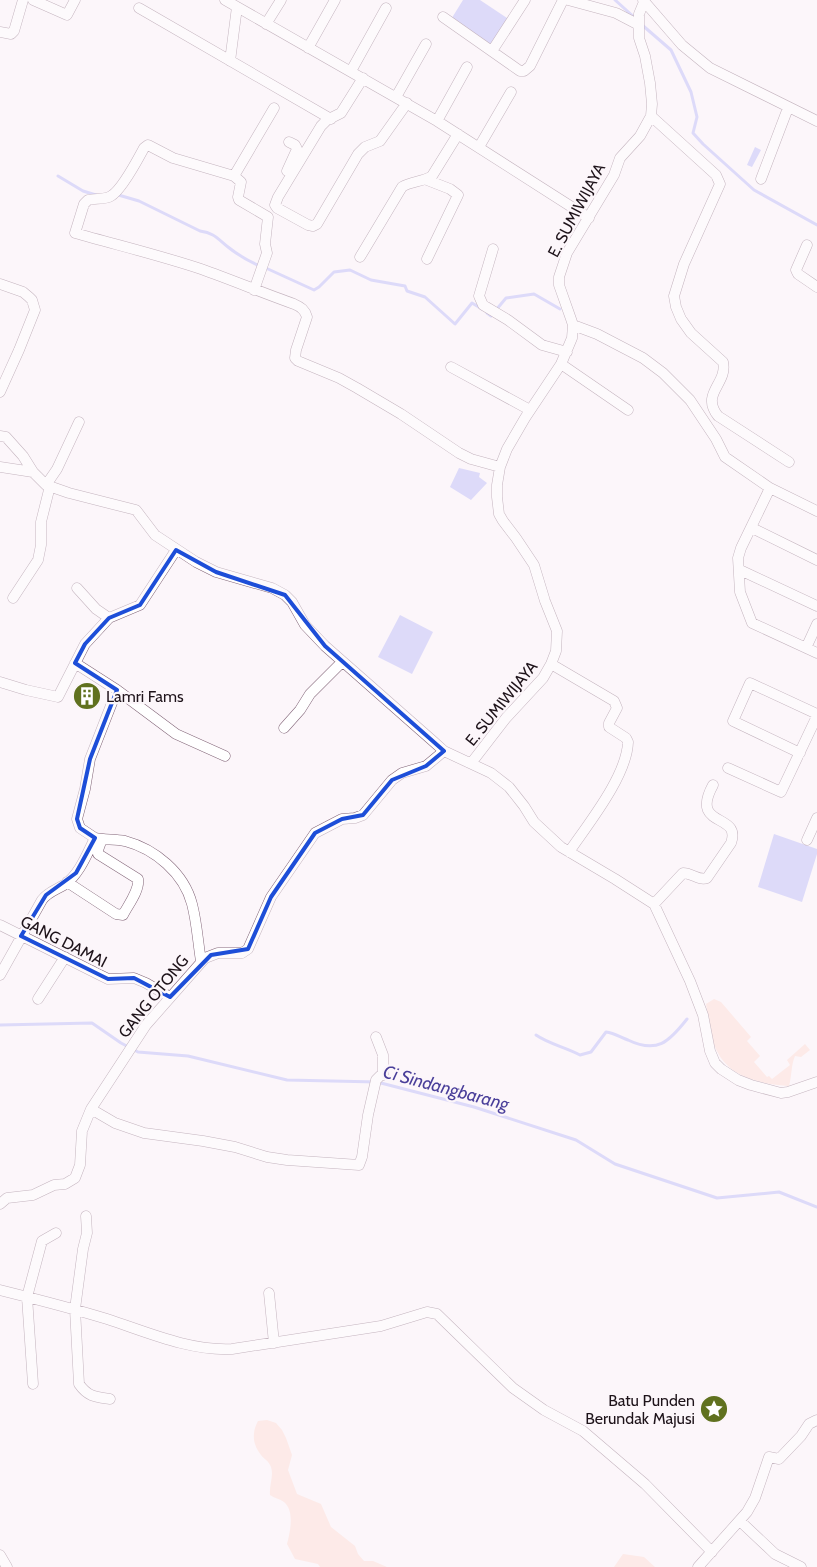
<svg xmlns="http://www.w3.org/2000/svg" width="817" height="1567" font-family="Cabin,sans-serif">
<rect width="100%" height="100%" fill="#fcf6fa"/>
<path fill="#fedcd2" d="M 714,999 L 721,1002 L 751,1037 L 747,1041 L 760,1056 L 754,1062 L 767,1077 L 769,1076 L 772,1079 L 790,1065 L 787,1060 L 805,1044 L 810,1050 L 801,1057 L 795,1056 C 791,1065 792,1075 789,1086 C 763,1084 731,1078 718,1053 C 710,1039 709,1020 706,1004 Z
M 267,1420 L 276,1423 L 282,1430 L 286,1438 L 292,1455 L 288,1470 L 297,1494 L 321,1504 L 331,1527 L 355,1546 L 358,1554 L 364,1561 L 373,1561 L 387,1567 L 320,1567 L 318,1564 L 295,1559 L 287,1544 C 290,1533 295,1511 284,1502 C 280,1499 274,1498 270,1495 C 269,1485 274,1476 271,1467 C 269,1461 264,1459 261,1455 C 252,1444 252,1432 258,1421 Z
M 623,1554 L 644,1557 L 655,1567 L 614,1567 Z"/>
<path fill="#b8b8f9" d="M 463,0 L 480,0 L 510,20 L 492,48 L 450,21 Z
M 755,147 L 761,150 L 752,167 L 747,165 Z
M 459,468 L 480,473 L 479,477 L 487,483 L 471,500 L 450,487 Z
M 400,615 L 433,632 L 412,674 L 378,657 Z
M 774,834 L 817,849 L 817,854 L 802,902 L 758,887 Z"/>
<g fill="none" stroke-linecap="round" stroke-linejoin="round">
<path stroke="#b8b8f9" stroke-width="3" d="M 615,0 L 635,18
M 641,24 L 671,50 L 691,92 L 697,117 L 693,133 L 703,144 L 754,190 L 817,225
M 58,176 L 83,191 L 96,195
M 115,194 L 139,201 L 200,231 C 214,233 217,238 228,247 C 238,255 248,261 260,266
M 268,269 L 314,290 L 319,287 L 334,272 L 350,270 L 371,280 L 405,286 L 407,291 L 425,297 L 455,324 L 472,303 L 482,309
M 487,313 L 491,316 L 506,298 L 534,294 L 560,309
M 0,1025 L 92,1023 L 121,1043 L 138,1052 L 188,1056 L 287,1080 L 377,1082 L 474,1107 L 576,1140 L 615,1164 L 717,1198 L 779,1192 L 817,1207
M 536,1035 C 549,1044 565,1047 580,1055 L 591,1052 L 606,1032 C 614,1033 620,1037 628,1040 C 657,1054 669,1042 687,1019"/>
<defs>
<path id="street" d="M 33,0 L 67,15 L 75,0
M 225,0 L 437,121 L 589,218
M 568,0 L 616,13 L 639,25
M 643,0 L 682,45 L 710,68 L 817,121
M 139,8 L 331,119
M 443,17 L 520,71 L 524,71 L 530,66 L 563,0
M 266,24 L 281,0
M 0,32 L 11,34 L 14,31 L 23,0
M 308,48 L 335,0
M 492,51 L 525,0
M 230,61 L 237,7
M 351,71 L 386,8
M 363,78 L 341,113 L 327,120 L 321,126 L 278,197 L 275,205 L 277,208 L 308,225 L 313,226 L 317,224 L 358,154 L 365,147 L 380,141 L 407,103
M 396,97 L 426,44
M 651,116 L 716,175 L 720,184 L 684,264 L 674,296 L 676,307 L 681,319 L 691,333 L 723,362 C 728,384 700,393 718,416 L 789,462
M 437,121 L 467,67
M 479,147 L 511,92
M 287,171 L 297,149 L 295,145 L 289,142
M 234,176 L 274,108
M 761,179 L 788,108
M 427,180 L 450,189 L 458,195 L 427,259
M 807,245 L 796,270 L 798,274 L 817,287
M 493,249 L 479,296 L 483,305 L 508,320 L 542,345 L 567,352
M 360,257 L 402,187 C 411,181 423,182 432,176 L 458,134
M 0,284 L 23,292 L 29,297 L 32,300 L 35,310 L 19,350 L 0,392
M 254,290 L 267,253 L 265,244 L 268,217 L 239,200 L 238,197 L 241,182 L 234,176 L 173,158 L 148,145 L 144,148 C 138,159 122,190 111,196 C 105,200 95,198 88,200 L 84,204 L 75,233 C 117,245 159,255 201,269 C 232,280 263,293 294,304 C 301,307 305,310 307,317 L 296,350 L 295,358 L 298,361 L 339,378 L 357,388 L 401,414 L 459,453 L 471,459 L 500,467
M 573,325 L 597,334 L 643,358 L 663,373 L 690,400 L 716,439 L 725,457 L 770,488 L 817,511
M 561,364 L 628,410
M 451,367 L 530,410
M 0,436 L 6,437 L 23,456 L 33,472 L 46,485 L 69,493 L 136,510 L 155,535 L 196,562 L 216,572 L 272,588 L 285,595 L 292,602 L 305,625 L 325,646 L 434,742 L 444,751 L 491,773 L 509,787 L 524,806 L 534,822 L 561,847 L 615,879 L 654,904 L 690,981 L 703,1015 L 710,1051 L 715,1063 L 721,1069 L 738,1080 L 751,1085 L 781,1093 L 788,1092 L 817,1082
M 0,467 L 33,472
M 46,485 L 57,469 L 79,422
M 770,488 L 741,548 L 738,558 L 740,592 L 752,623 L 817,653
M 752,528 L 817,560
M 740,570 L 817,606
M 77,588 L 96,609 L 109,618
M 13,598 L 38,560 L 41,545 L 41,522 L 50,486
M 806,648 L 817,624
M 75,663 L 117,690 L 176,734 L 225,756
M 551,664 L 614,701 L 617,708 L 609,723 L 609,727 L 626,738 L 628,742 C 627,776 588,824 569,852
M 0,682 L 26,690 L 58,697 L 85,644 L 109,618 L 140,605 L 176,550
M 284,728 L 300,710 L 310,694 L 342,662
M 800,753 L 733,721 L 750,683 L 817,714
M 472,762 L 506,718 L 543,678 L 551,664 L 556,651 L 557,631 L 545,601 L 534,565 L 516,538 L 503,521 L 499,514 L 497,497 L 497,485 L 500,467 L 507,449 L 525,418 L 561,364 L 572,338 L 573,325 L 571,319 L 559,285 L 559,277 L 567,253 L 614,175 L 620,158 L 640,136 L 651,116 L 652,104 L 650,83 L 645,56 L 639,38 L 639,14 L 644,2
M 728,768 L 781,792 L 817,716
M 95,838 C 105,840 115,839 125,841 C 155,849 184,873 192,904 C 197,923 198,943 201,961
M 807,840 L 817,818
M 67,882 L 116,914 L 123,915 C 128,905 140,890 138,879 L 98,854 L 98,850 L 102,839
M 654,904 L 683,873 C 692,873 699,881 707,878 L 731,843 C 742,812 689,829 713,785
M 0,925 L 108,979 L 134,978 L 146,983 L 170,997
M 0,975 L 42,900 C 48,892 56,890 64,885 C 79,875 87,854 95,838 L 80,828 L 77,819 L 85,789 L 90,759 L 117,690
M 38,999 L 65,957
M 91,1109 L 115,1123 L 144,1133 L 203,1141 L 235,1147 L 267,1157 L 287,1160 L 359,1165 L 362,1157 L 368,1115 L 376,1080 L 380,1076 L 383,1075 L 383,1055 L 376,1037
M 0,1204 L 7,1198 L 33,1195 L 54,1185 L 65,1184 L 75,1178 L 80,1165 L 82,1131 L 91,1109 L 146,1025 L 205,958 L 218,953 L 242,953 L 248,949 L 271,897 L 315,833 L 342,819 L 355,818 L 363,815 L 392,780 L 402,773 L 426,766 L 444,751
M 86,1216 L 87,1233 L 83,1249 L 75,1309 L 79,1384 C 88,1397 96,1397 110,1399
M 0,1290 C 36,1299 72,1308 107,1319 C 147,1332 189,1351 232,1349 L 381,1326 L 427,1312 L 437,1314 L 513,1388 L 544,1410 L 583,1431 L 645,1484 L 712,1552
M 269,1293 L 274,1343
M 33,1384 L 27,1297 L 42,1241 L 56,1233
M 740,1521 L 775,1554 L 801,1567
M 0,1555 L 7,1567
M 698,1567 L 747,1512 L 755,1498 L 769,1457 L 779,1459 L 801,1436 L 809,1424 L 817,1420"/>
</defs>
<use href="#street" stroke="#826578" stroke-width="11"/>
<use href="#street" stroke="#fff" stroke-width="10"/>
</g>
<path d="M0 0H817V1567H0ZM 176,550 L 216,572 L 285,595 L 325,646 L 444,751 L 426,766 L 392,780 L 363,815 L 342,819 L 315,833 L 271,897 L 248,949 L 211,955 L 170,997 L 134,978 L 108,979 L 21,936 L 46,895 L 76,873 L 95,838 L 80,828 L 77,819 L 90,759 L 117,690 L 75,663 L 85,644 L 109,618 L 140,605 Z" fill="#fcf6fa" fill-opacity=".55" fill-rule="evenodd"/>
<path fill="none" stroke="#1d4ed8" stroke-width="4" stroke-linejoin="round" d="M 176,550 L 216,572 L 285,595 L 325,646 L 444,751 L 426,766 L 392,780 L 363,815 L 342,819 L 315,833 L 271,897 L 248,949 L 211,955 L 170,997 L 134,978 L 108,979 L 21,936 L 46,895 L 76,873 L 95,838 L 80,828 L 77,819 L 90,759 L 117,690 L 75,663 L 85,644 L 109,618 L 140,605 Z"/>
<defs>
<symbol id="building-disc" viewBox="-11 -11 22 22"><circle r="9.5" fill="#60711f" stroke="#fcf6fa"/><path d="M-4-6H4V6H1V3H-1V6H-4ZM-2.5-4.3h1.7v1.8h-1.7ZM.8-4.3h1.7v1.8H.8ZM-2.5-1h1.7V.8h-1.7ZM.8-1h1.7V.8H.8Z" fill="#fff"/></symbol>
<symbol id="sight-disc" viewBox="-11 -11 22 22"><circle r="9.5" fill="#60711f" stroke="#fcf6fa"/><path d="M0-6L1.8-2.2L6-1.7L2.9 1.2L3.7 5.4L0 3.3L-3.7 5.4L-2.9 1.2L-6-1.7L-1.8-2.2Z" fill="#fff"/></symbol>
</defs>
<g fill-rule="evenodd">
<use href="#building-disc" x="71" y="680" width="32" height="32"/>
<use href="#sight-disc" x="698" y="1393" width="32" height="32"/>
</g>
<g text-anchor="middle" stroke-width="4.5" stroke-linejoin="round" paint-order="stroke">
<g font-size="16" fill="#1e131a" stroke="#fcf6fa">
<text transform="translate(576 210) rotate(-62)" y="6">E. SUMIWIJAYA</text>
<text transform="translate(501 703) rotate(-51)" y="6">E. SUMIWIJAYA</text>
<text transform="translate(64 941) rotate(27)" y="6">GANG DAMAI</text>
<text transform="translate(153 996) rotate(-51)" y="6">GANG OTONG</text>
</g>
<g font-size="16" fill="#1e131a" stroke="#fcf6fa" text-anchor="start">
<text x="106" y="702">Lamri Fams</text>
<text x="695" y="1406" text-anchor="end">Batu Punden<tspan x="695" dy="18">Berundak Majusi</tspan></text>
</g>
<g font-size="18" font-style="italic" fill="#4a3f9a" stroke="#fcf6fa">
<text transform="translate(446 1088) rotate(15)" y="6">Ci Sindangbarang</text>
</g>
</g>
</svg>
